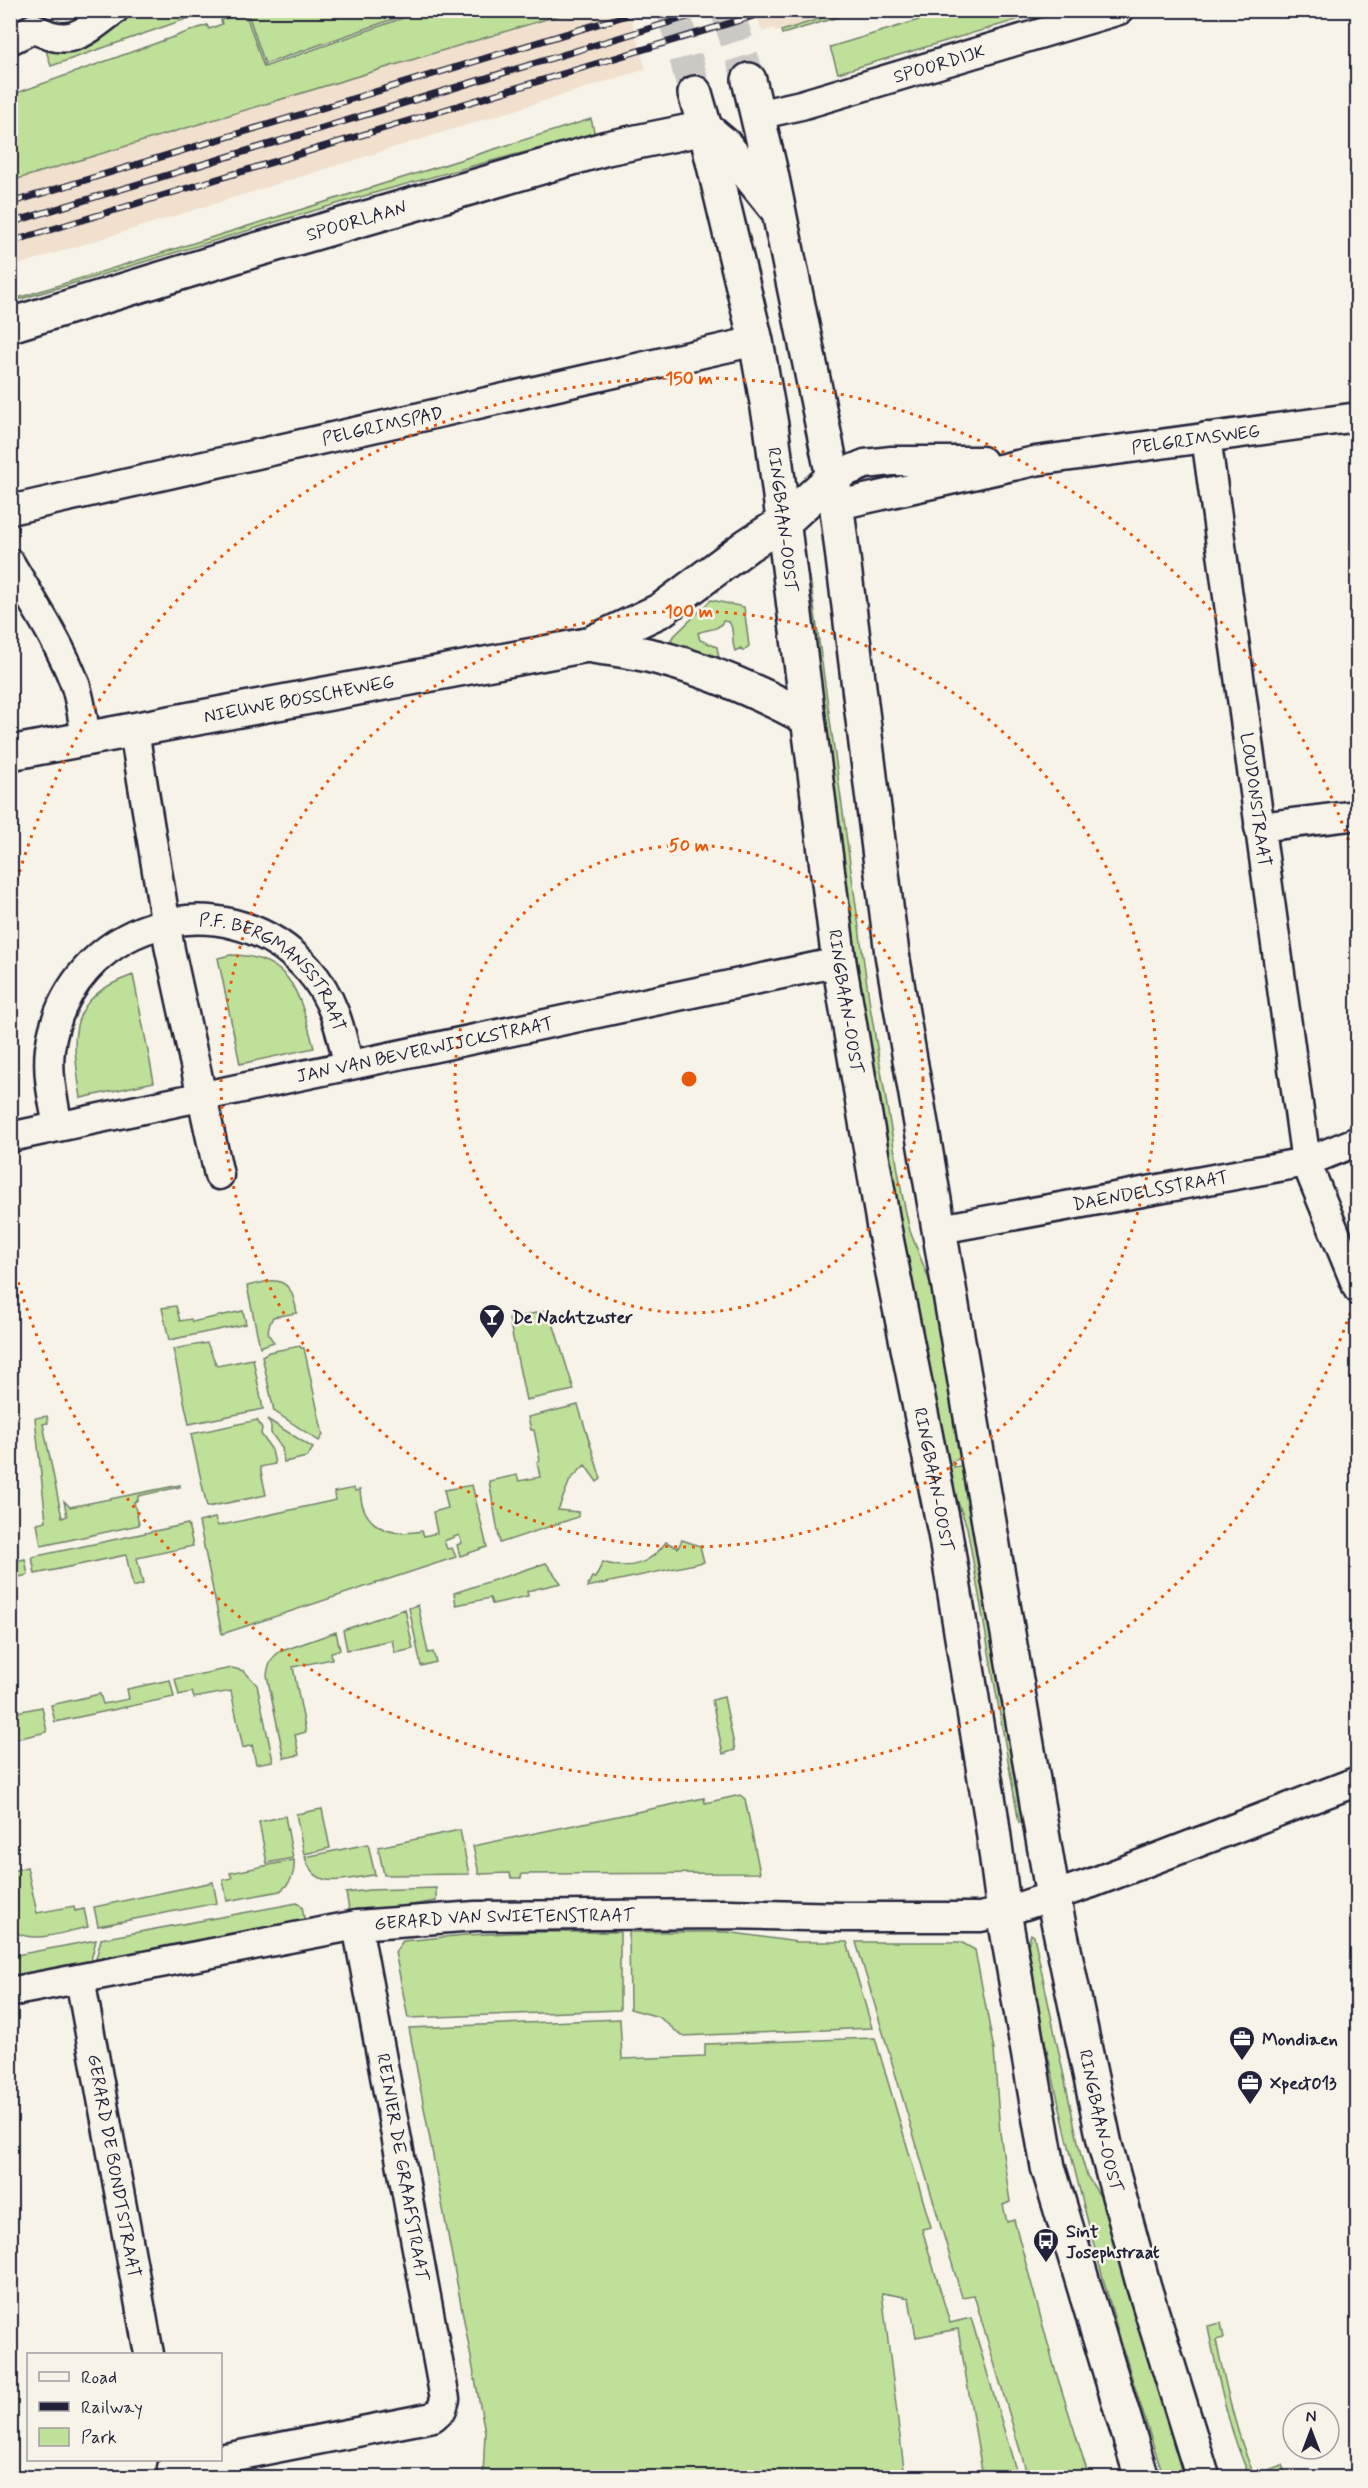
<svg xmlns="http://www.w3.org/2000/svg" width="1368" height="2488" font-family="Mynerve,sans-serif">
<rect width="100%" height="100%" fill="#f7f3e8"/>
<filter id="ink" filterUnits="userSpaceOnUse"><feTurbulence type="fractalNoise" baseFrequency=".0167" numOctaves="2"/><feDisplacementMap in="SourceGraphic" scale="12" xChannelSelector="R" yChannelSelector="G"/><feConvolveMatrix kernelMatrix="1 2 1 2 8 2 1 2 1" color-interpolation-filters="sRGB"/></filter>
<g filter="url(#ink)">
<path fill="#f1e0ce" d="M 573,11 L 629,11 L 646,69 L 11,267 L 11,181 Z
M 756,11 L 756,10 L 845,11 L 776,32 L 775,28 L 762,32 Z"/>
<path fill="#bfe099" stroke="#70816a" stroke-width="1.5" d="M 848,10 L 858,11 L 782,34 L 781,31 Z
M 952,10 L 1047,11 L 838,73 L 830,47 Z
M 133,11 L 209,11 L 51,66 L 46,50 C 85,53 104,32 133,11 Z
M 259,11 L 259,10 L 416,11 L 265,64 L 248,14 Z
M 423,11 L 573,11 L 11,181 L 11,95 L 207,25 L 209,29 L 222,24 L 221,20 L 243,12 L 244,16 L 246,15 L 264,67 Z
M 591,119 L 595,135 C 398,181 204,245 11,302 L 11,300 Z
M 810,577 L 870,1006 L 902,1194 L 910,1231 L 932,1287 L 965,1457 L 952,1461 L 954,1467 L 967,1465 L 1029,1821 L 1019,1823 L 967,1527 L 942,1459 L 862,1007 L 802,579 Z
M 711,600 L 744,607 L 749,646 L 743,651 L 741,648 L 735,651 C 731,642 735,629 729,622 L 723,621 C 718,632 706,628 698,633 L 700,640 L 717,647 L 720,663 L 673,643 L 671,639 Z
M 230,955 C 294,955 300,998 314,1048 L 240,1064 L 218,958 Z
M 133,975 L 154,1082 L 81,1098 C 72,1037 64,999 133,975 Z
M 269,1281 C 291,1279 294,1297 297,1313 L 273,1317 C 268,1327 265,1333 274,1342 L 260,1347 L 247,1286 Z
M 176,1306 L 180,1321 L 191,1319 L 192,1322 L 243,1311 L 246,1324 L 169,1340 L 162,1308 Z
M 549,1310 L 574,1390 L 526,1400 L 509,1319 Z
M 207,1343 L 217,1366 L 253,1359 L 263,1409 L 189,1424 L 173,1349 Z
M 300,1346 L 301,1348 L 304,1348 L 323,1435 L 319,1441 L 274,1411 L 262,1356 L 269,1352 Z
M 578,1405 L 601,1479 L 597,1482 L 585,1465 L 570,1480 L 558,1510 L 578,1512 L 578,1517 L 500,1543 L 489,1481 L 517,1475 L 519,1481 L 540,1477 L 537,1462 L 540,1460 L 534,1430 L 531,1430 L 528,1417 Z
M 47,1416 L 48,1423 L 43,1424 L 62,1518 L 67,1516 L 64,1501 L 70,1507 L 180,1485 L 180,1487 L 138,1496 L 138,1500 L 134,1502 L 139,1525 L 41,1546 L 37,1523 L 46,1521 L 35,1418 Z
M 267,1419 L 313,1448 L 307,1457 L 284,1462 L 282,1448 L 271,1433 L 271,1426 Z
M 257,1420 L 262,1428 L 261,1434 L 272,1450 L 275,1464 L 260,1467 L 266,1495 L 207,1507 L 191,1434 Z
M 472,1485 L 487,1547 L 460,1556 L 457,1545 L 462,1543 L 459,1535 L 444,1541 L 447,1549 L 452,1548 L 456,1557 L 222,1634 L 199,1522 L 215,1518 L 218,1526 L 336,1500 L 334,1492 L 354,1488 L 355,1491 L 360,1490 C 362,1528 390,1537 422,1531 L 424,1536 L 437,1533 L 433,1512 L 448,1508 L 444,1490 Z
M 188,1524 L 193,1546 L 137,1558 L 143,1584 L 133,1587 L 126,1555 L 35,1574 L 32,1557 Z
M 682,1540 L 700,1546 L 704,1562 L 587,1587 L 592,1577 L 595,1578 L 603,1562 C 629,1571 651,1564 666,1542 L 678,1548 Z
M 25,1559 L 28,1575 L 11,1579 L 11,1562 Z
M 546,1563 L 561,1583 L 527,1591 L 528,1596 L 492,1604 L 490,1598 L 456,1605 L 454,1593 Z
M 418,1605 L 428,1653 L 433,1652 L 436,1662 L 421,1666 L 409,1608 Z
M 405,1609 L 413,1649 L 395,1653 L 392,1640 L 347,1650 L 343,1630 Z
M 336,1632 L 340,1650 L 331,1652 L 332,1659 L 293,1667 L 306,1732 L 295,1735 L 299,1755 L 284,1758 L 267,1675 C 268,1665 271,1658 279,1652 Z
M 232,1668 L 244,1671 L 257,1685 L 273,1761 L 256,1764 L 252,1745 L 243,1748 L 231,1691 L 194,1698 L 192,1692 L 179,1695 L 175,1679 Z
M 170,1680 L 174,1697 L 55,1722 L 51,1705 L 100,1694 L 103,1704 L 129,1699 L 127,1689 Z
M 724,1697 L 735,1750 L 723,1754 L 712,1700 Z
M 42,1707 L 47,1732 L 11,1740 L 11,1713 Z
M 740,1795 L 745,1799 L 760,1873 L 522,1874 L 521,1878 L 511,1878 L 510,1873 L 479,1874 L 473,1846 L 704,1798 L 705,1803 Z
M 322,1809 L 330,1848 L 304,1854 L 296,1814 Z
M 285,1816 L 293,1858 L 267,1863 L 259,1822 Z
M 460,1830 L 469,1874 L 384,1875 L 378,1847 Z
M 368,1844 L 375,1875 C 347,1877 316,1894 305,1857 Z
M 294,1860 C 295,1873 291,1884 280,1891 L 227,1901 L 223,1880 L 232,1878 L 230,1873 Z
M 27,1867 L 37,1913 L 74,1906 L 75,1911 L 84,1909 L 88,1927 C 65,1931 29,1947 10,1928 L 11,1871 Z
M 213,1882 L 217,1903 L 98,1926 L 94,1907 Z
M 436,1888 L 436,1901 L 350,1915 L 346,1893 L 369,1890 Z
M 297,1903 L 302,1906 L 305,1924 L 95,1963 L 101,1939 Z
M 534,1932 L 620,1932 L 620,2010 L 408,2018 L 395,1952 L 403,1941 L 465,1935 Z
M 629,1932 L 727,1932 L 797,1942 L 847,1942 L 872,2028 L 682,2036 L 659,2017 L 630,2009 Z
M 1031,1934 L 1034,1936 L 1081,2156 L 1087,2176 L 1105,2204 L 1191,2477 L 1164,2477 C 1107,2310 1064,2139 1029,1965 L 1028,1945 Z
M 96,1940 L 90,1964 L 15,1978 L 11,1956 Z
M 856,1942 L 961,1942 L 975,1950 L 994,2050 L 1000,2133 L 1010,2202 L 1003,2205 L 1007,2222 L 1014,2220 L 1054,2366 L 1089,2477 L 1028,2477 L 974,2295 L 962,2297 Z
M 620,2019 L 622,2059 L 705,2056 L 705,2044 L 875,2038 L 931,2227 L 922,2229 L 950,2323 L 971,2318 L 1018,2477 L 983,2477 L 958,2329 L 916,2337 L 909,2298 L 882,2293 L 905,2477 L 483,2477 L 485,2432 L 409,2028 Z
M 1221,2323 L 1224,2338 L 1216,2340 C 1226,2386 1235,2431 1254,2475 L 1282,2465 L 1287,2477 L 1250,2477 C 1229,2432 1220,2385 1210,2337 L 1208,2326 Z"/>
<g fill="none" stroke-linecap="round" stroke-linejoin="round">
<path stroke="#ccc9c5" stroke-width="33" stroke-dasharray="33 16" stroke-linecap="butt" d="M 673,10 L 695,93
M 727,10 L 749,80"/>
<defs>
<g id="minor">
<path d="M 10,40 L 34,28 C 69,49 85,32 114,10"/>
<path id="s1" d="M 757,115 L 801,105 L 1119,10"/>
<path id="s2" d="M 1206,437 L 1306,1162 L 1358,1289"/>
<path d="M 833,477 L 865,464 L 892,461 L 982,461"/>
<path id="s3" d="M 838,505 L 1035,461 L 1358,417"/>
<path id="s4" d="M 10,510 L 756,341"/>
<path d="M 10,563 C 32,601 58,640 74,681 C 81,700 83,720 86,740"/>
<path d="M 134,731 L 170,950 L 219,1175"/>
<path d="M 1259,827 L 1358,815"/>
<path id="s5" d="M 58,1126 C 53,1100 47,1074 50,1049 C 67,923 223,875 308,969 C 332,995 341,1029 348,1064"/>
<path id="s6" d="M 10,1137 L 839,962"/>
<path id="s7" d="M 940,1229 L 1306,1162 L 1358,1141"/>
<path id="s8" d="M 80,1979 L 149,2354"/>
<path id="s9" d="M 10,1992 L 357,1925 L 476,1916 L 728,1914 L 844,1917 L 980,1917 L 1004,1912 L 1092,1883 L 1358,1781"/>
<path d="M 220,2459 L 433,2417 L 442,2409 L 445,2399 L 357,1925"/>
<path d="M 172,2468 L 215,2460"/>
</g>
<g id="tertiary">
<path id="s10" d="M 10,325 L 249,252 L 607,148 L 705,128"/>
<path d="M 587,645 C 609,649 633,651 656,657 C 708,670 759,692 807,718"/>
<path id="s11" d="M 10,753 L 587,645 L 661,610 L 748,545 L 784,522 L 833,477"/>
</g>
<g id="secondary">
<path id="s12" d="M 749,80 L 771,173 L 833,477 L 892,954 L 1053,1897 L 1105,2145 L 1144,2287 L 1203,2478"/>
<path id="s13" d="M 695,93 L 705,128 L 756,341 L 771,425 L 839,962 L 884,1228 L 945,1533 L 991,1815 L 1004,1912 L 1048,2167 L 1142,2478"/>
<path d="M 705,128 L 725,145 L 775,207"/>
</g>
</defs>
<use href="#minor" stroke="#22223b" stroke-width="33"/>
<use href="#tertiary" stroke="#22223b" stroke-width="38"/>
<use href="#secondary" stroke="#22223b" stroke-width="38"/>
<use href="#minor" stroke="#f7f3e8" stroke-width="28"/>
<use href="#tertiary" stroke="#f7f3e8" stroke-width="33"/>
<use href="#secondary" stroke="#f7f3e8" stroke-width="33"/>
<defs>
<path id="rail" d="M 10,203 L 644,10
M 10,223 L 710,10
M 10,242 L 773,10"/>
</defs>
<use href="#rail" stroke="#22223b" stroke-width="7"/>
<use href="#rail" stroke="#f7f3e8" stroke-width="4.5" stroke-dasharray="14" stroke-linecap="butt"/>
</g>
</g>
<g fill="none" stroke="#e8590c" stroke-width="3" stroke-dasharray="3 6">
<circle cx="689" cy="1079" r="234"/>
<circle cx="689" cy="1079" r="468"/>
<path d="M1356 1296A701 701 0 0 1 12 1260M12 898A701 701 0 0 1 1356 862"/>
</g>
<defs>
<symbol id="bar-pin" viewBox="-11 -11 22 30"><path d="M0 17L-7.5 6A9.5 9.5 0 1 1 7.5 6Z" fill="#22223b" stroke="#f7f3e8"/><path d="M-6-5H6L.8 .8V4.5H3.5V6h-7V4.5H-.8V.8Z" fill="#fff"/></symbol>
<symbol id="office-pin" viewBox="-11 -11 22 30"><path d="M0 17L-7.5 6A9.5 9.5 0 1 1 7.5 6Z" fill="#22223b" stroke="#f7f3e8"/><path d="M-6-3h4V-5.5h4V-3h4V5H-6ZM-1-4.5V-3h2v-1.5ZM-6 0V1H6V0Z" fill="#fff"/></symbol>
<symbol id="bus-pin" viewBox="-11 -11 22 30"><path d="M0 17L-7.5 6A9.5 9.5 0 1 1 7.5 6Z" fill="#22223b" stroke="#f7f3e8"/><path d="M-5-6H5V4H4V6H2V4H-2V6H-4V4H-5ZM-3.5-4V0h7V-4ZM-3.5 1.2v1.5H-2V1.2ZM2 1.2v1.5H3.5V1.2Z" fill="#fff"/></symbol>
</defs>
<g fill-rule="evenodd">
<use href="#bar-pin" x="477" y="1302" width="30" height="40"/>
<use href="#office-pin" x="1227" y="2024" width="30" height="40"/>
<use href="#office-pin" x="1235" y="2068" width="30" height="40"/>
<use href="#bus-pin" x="1031" y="2226" width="30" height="40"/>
</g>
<g text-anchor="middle" stroke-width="5" stroke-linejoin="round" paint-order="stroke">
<g font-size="18" fill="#22223b" stroke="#f7f3e8">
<text dy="6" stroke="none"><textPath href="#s1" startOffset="189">SPOORDIJK</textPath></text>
<text dy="6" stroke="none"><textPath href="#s10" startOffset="362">SPOORLAAN</textPath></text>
<text dy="6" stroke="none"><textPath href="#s4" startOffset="382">PELGRIMSPAD</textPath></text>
<text dy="6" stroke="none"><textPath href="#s3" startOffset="364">PELGRIMSWEG</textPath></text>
<text dy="6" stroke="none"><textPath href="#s13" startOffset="436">RINGBAAN-OOST</textPath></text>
<text dy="6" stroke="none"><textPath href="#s11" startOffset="294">NIEUWE BOSSCHEWEG</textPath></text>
<text dy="6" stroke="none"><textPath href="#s2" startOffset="366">LOUDONSTRAAT</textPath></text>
<text dy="6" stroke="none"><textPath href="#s5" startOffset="390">P.F. BERGMANSSTRAAT</textPath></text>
<text dy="6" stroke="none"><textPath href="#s13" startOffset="922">RINGBAAN-OOST</textPath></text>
<text dy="6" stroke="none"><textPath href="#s6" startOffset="424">JAN VAN BEVERWIJCKSTRAAT</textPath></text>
<text dy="6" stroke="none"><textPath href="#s7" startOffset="214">DAENDELSSTRAAT</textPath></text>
<text dy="6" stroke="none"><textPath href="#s13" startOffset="1408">RINGBAAN-OOST</textPath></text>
<text dy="6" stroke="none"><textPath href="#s9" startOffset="501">GERARD VAN SWIETENSTRAAT</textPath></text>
<text dy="6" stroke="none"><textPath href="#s12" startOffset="2072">RINGBAAN-OOST</textPath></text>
<text dy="6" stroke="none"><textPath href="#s8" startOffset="190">GERARD DE BONDTSTRAAT</textPath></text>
<text transform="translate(403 2167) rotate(80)" y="6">REINIER DE GRAAFSTRAAT</text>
</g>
<g font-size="18" font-weight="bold" fill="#22223b" stroke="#f7f3e8" text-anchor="start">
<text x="512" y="1323">De Nachtzuster</text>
<text x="1262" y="2045">Mondiaen</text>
<text x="1270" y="2089">Xpect013</text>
<text x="1066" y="2237">Sint<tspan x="1066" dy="21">Josephstraat</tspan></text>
</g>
</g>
<circle cx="689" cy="1079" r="9" fill="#e8590c" stroke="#f7f3e8" stroke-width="3"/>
<g font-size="18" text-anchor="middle" font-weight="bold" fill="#e8590c" stroke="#f7f3e8" stroke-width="5" stroke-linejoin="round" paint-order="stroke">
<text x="689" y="384">150 m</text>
<text x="689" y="617">100 m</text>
<text x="689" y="851">50 m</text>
</g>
<rect width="1368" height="2488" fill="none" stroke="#f7f3e8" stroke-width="36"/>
<rect x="18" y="18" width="1332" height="2452" fill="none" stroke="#22223b" stroke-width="2" filter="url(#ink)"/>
<rect x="27" y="2353" width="195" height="108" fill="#f7f3e8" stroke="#a29fa3" stroke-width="1.5"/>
<rect x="39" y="2372" width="30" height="9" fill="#f7f3e8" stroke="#a29fa3" stroke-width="1.5"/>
<text x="81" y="2383" font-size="18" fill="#22223b">Road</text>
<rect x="39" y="2402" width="30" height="9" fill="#22223b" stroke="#a29fa3" stroke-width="1.5"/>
<text x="81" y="2413" font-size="18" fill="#22223b">Railway</text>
<rect x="39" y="2428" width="30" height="18" fill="#bfe099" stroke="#a29fa3" stroke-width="1.5"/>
<text x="81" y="2443" font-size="18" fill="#22223b">Park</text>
<g transform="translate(1311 2431)"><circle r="28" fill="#f7f3e8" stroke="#a29fa3" stroke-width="1.5"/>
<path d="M0-4.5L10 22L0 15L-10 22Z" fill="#22223b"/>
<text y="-9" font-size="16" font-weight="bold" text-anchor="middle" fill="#22223b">N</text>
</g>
</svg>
